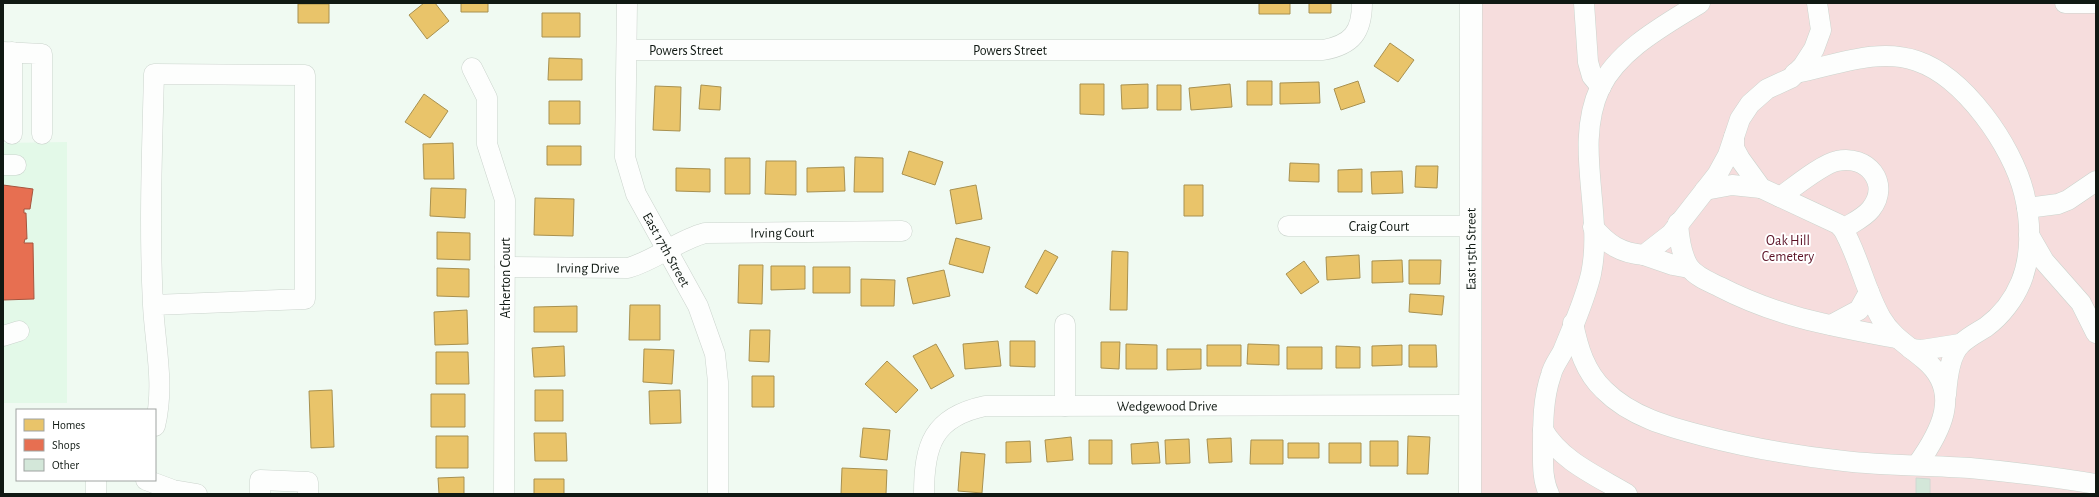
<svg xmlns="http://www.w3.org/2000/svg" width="2099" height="497" font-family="'Alegreya Sans',sans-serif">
<rect width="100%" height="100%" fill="#f0faf2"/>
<path fill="#e3f9e8" d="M 67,142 L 67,403 L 3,403 L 3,143 Z"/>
<path fill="#f6dddd" d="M 1480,3 L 2096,3 L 2096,494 L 1479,494 Z"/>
<path fill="#e9c46a" stroke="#a89150" d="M 424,3 L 435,3 L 449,21 L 427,39 L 409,15 Z
M 461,3 L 488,3 L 488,12 L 461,12 Z
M 1259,3 L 1290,3 L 1290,14 L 1259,14 Z
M 1309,3 L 1331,3 L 1331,13 L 1309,13 Z
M 298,4 L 329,4 L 329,23 L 298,23 Z
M 542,13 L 580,13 L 580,37 L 542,37 Z
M 1390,43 L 1414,60 L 1398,82 L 1374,66 Z
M 549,58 L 582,59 L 582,80 L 548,80 Z
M 1247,81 L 1272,81 L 1272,105 L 1247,105 Z
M 1358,81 L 1365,102 L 1341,110 L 1334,89 Z
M 1319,82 L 1320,103 L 1280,104 L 1280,83 Z
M 1080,84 L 1104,84 L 1104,115 L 1080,114 Z
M 1148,84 L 1148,108 L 1122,109 L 1121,85 Z
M 1230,84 L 1232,107 L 1191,110 L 1189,88 Z
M 701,85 L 721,87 L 720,110 L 699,109 Z
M 1157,85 L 1181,85 L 1181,110 L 1157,110 Z
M 655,86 L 681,87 L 680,131 L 653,130 Z
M 424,94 L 448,111 L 430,138 L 405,122 Z
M 549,101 L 580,101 L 580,124 L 549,124 Z
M 453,143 L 454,179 L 424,179 L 423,144 Z
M 547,146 L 581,146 L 581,165 L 547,165 Z
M 909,151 L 943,162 L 935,185 L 902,174 Z
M 855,157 L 883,158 L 883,192 L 854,192 Z
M 725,158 L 750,158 L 750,194 L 725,194 Z
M 766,161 L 796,161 L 796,195 L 765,194 Z
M 1290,163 L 1319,164 L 1319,182 L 1289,181 Z
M 1416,166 L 1438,166 L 1437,188 L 1415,187 Z
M 844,167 L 845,191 L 807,192 L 807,168 Z
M 676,168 L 710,169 L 710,192 L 676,191 Z
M 1362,169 L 1362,192 L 1338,192 L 1338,170 Z
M 1402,171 L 1403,193 L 1372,194 L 1371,172 Z
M 976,185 L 982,219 L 956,224 L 950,190 Z
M 1184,185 L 1203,185 L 1203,216 L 1184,216 Z
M 431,188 L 466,189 L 465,218 L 430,216 Z
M 535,198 L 574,199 L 573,236 L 534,235 Z
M 437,232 L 470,233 L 470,260 L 437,259 Z
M 956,238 L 990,247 L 983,273 L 949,264 Z
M 1045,250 L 1058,257 L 1037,294 L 1025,287 Z
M 1112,251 L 1128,252 L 1127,310 L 1110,310 Z
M 1359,255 L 1360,278 L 1327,280 L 1326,257 Z
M 1402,260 L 1403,282 L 1372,283 L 1372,261 Z
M 1409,260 L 1441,260 L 1440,284 L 1409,284 Z
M 1304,261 L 1319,282 L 1301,294 L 1286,274 Z
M 739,265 L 763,265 L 762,304 L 738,303 Z
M 771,266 L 805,266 L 805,289 L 771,290 Z
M 813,267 L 850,267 L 850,293 L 813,293 Z
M 437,268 L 469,269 L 469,297 L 437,296 Z
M 944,270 L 950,296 L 913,304 L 907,278 Z
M 861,279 L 895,280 L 894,306 L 861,306 Z
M 1410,294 L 1444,296 L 1442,315 L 1409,312 Z
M 630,305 L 660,305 L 660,340 L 629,340 Z
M 577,306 L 577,332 L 534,332 L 534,307 Z
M 467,310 L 468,344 L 435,345 L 434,312 Z
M 750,330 L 770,330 L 769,362 L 749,361 Z
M 998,341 L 1001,366 L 965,369 L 963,344 Z
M 1010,341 L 1035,341 L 1035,367 L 1010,366 Z
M 1101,342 L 1120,342 L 1119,369 L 1101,368 Z
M 936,344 L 954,376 L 931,389 L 913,356 Z
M 1126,344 L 1157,345 L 1157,369 L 1126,369 Z
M 1248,344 L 1279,345 L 1279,365 L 1247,364 Z
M 1207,345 L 1241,345 L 1241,366 L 1207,366 Z
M 1402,345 L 1402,365 L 1372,366 L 1372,346 Z
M 1409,345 L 1436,345 L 1437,367 L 1409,367 Z
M 564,346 L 565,376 L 534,377 L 532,348 Z
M 1336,346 L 1360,347 L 1360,368 L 1336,368 Z
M 1287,347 L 1322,347 L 1322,369 L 1287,369 Z
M 644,349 L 674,350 L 672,384 L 643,382 Z
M 1167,349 L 1201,349 L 1201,369 L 1167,370 Z
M 436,352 L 468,352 L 469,384 L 436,384 Z
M 887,361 L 918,390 L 896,413 L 865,384 Z
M 752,376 L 774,376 L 774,407 L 752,407 Z
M 332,390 L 334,447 L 311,448 L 309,391 Z
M 535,390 L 563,390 L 563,421 L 535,421 Z
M 680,390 L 681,423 L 650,424 L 649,391 Z
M 431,394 L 465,394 L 465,427 L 431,427 Z
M 863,428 L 890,430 L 887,460 L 860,457 Z
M 534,433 L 566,433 L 567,461 L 535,461 Z
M 436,436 L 468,436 L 468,468 L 436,468 Z
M 1408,436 L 1430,437 L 1428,474 L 1407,474 Z
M 1071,437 L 1073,460 L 1047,462 L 1045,440 Z
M 1231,438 L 1232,462 L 1209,463 L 1207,439 Z
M 1189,439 L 1190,463 L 1166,464 L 1165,440 Z
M 1089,440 L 1112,440 L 1112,464 L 1089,464 Z
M 1251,440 L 1283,440 L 1283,464 L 1250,464 Z
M 1030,441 L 1031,462 L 1006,463 L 1006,442 Z
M 1370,441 L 1398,441 L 1398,466 L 1370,466 Z
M 1158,442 L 1160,463 L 1132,464 L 1131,444 Z
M 1288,443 L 1319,443 L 1319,458 L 1288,458 Z
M 1329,443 L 1361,443 L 1361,463 L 1329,463 Z
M 961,452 L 985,454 L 982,493 L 958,491 Z
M 842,468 L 887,470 L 886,494 L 841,494 Z
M 464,477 L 464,494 L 439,494 L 438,478 Z
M 534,479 L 564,479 L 564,494 L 534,494 Z"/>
<path fill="#e76f51" stroke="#a6553e" d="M 3,185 L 33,189 L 30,209 L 24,209 L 24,213 L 26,213 L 27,239 L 25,239 L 24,243 L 33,243 L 34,299 L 3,300 Z"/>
<path fill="#d3e7d9" stroke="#d0d8d2" d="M 1916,478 L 1930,479 L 1930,494 L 1916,494 Z"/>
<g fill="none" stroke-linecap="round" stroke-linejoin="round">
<defs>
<g id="minor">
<path id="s1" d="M 627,3 L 625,157 L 636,194 L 698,306 L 715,354 L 718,382 L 718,494"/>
<path d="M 1584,3 L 1588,62 L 1592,76 L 1601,87"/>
<path d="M 2065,3 L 2096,3"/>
<path id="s2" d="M 627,50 L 1323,50 C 1352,45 1362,32 1362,3"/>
<path d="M 3,52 L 42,54 L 42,134"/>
<path d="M 12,52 L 12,134"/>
<path d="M 472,68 L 487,98 L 487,144 L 505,200 L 504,494"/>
<path d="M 1795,73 C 1834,66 1877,47 1917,61 C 1964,77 2012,145 2024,193 C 2031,221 2032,255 2021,282 C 2014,299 2001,316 1986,327 C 1978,332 1968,337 1961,344 C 1950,354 1947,381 1946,395"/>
<path d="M 1734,137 L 1734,148 L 1740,159 L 1761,188 L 1838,224 L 1843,229 C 1859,257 1865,290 1881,318 C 1892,337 1909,346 1925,360 C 1963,392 1940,433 1917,465"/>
<path d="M 3,165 L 16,165"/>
<path d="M 1705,190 L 1732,185 L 1761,188"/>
<path d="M 1780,197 C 1793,188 1822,164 1837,161 C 1867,154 1891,183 1871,209 C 1864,218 1852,223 1843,229"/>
<path d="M 2027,208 L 2058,204 L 2068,200 L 2096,181"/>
<path d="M 1678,223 C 1679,238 1681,255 1689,267 C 1696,277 1710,282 1720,287 C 1778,317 1832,326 1896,338"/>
<path id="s3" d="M 1288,226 L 1470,226"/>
<path d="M 1593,227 C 1608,245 1621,253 1644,255 L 1671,234 L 1717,175 L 1728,155 L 1740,119 L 1750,104 L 1767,89 L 1791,78 L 1803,66 L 1814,49 L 1821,30 L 1817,3"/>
<path d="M 2029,235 L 2044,261 L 2081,303 L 2096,333"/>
<path d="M 1644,255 L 1673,265 L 1689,268"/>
<path id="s4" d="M 505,267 L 628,268 C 656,260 678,240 705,233 L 902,231"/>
<path d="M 153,305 L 305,299 L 305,75 L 154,74 C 152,151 149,228 153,305 C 155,345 165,385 155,426"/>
<path d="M 1573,323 C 1578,348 1585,372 1604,390 C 1631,417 1669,427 1704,436 C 1750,448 1797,456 1844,461 C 1886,466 1928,465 1970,468 C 2012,472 2054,477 2096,484"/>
<path d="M 1065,324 L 1065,406"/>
<path d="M 1831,325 L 1859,310 L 1869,292"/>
<path d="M 3,336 L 19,331"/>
<path d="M 1911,349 L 1922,350 L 1960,344"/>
<path d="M 1543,430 C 1561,461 1597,476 1627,494"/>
<path d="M 146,480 L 173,490 L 197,494"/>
<path d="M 96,494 L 96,480"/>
<path d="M 260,494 L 260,480 L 308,482 L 308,494"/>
<path id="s5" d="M 924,494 C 924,445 933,417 985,406 L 1470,405"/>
<path d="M 1549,494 C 1542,479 1543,463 1543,447 C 1543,422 1543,398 1551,375 C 1553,366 1559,359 1563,351 C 1573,326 1585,300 1591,274 C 1604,213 1573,146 1600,88 C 1619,49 1665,25 1700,3"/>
</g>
<g id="major">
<path id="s6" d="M 1470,494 L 1471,3"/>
</g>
</defs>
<use href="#minor" stroke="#cbd4cd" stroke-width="21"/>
<use href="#major" stroke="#cbd4cd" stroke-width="23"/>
<use href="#minor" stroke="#fdfefd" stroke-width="20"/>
<use href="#major" stroke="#fdfefd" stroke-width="22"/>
</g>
<g text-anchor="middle" stroke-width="4" stroke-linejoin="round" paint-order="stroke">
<g font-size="14" fill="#101913" stroke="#fff">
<text dy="5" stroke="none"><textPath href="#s2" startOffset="59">Powers Street</textPath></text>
<text dy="5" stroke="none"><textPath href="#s2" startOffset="383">Powers Street</textPath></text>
<text dy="5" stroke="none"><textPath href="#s3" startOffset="91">Craig Court</textPath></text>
<text dy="5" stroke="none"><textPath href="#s4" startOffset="285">Irving Court</textPath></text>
<text dy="5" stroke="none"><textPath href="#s1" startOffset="256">East 17th Street</textPath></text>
<text dy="5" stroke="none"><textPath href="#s6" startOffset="245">East 15th Street</textPath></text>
<text dy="5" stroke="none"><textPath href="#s4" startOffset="83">Irving Drive</textPath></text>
<text transform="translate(505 278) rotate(-90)" y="5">Atherton Court</text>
<text dy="5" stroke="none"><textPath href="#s5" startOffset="302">Wedgewood Drive</textPath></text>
</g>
<g font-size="14" fill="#5b1125" stroke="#fff">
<text x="1788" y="245">Oak Hill<tspan x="1788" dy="16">Cemetery</tspan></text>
</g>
</g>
<rect width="2099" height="497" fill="none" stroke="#101913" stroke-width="8"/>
<rect x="16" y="409" width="140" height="72" fill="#ffffff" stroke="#9fa3a1"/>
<rect x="24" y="419" width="20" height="12" fill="#e9c46a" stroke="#9fa3a1"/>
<text x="52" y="429" font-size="12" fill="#101913">Homes</text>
<rect x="24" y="439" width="20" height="12" fill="#e76f51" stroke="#9fa3a1"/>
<text x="52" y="449" font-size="12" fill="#101913">Shops</text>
<rect x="24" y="459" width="20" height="12" fill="#d3e7d9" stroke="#9fa3a1"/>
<text x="52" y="469" font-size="12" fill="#101913">Other</text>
</svg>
